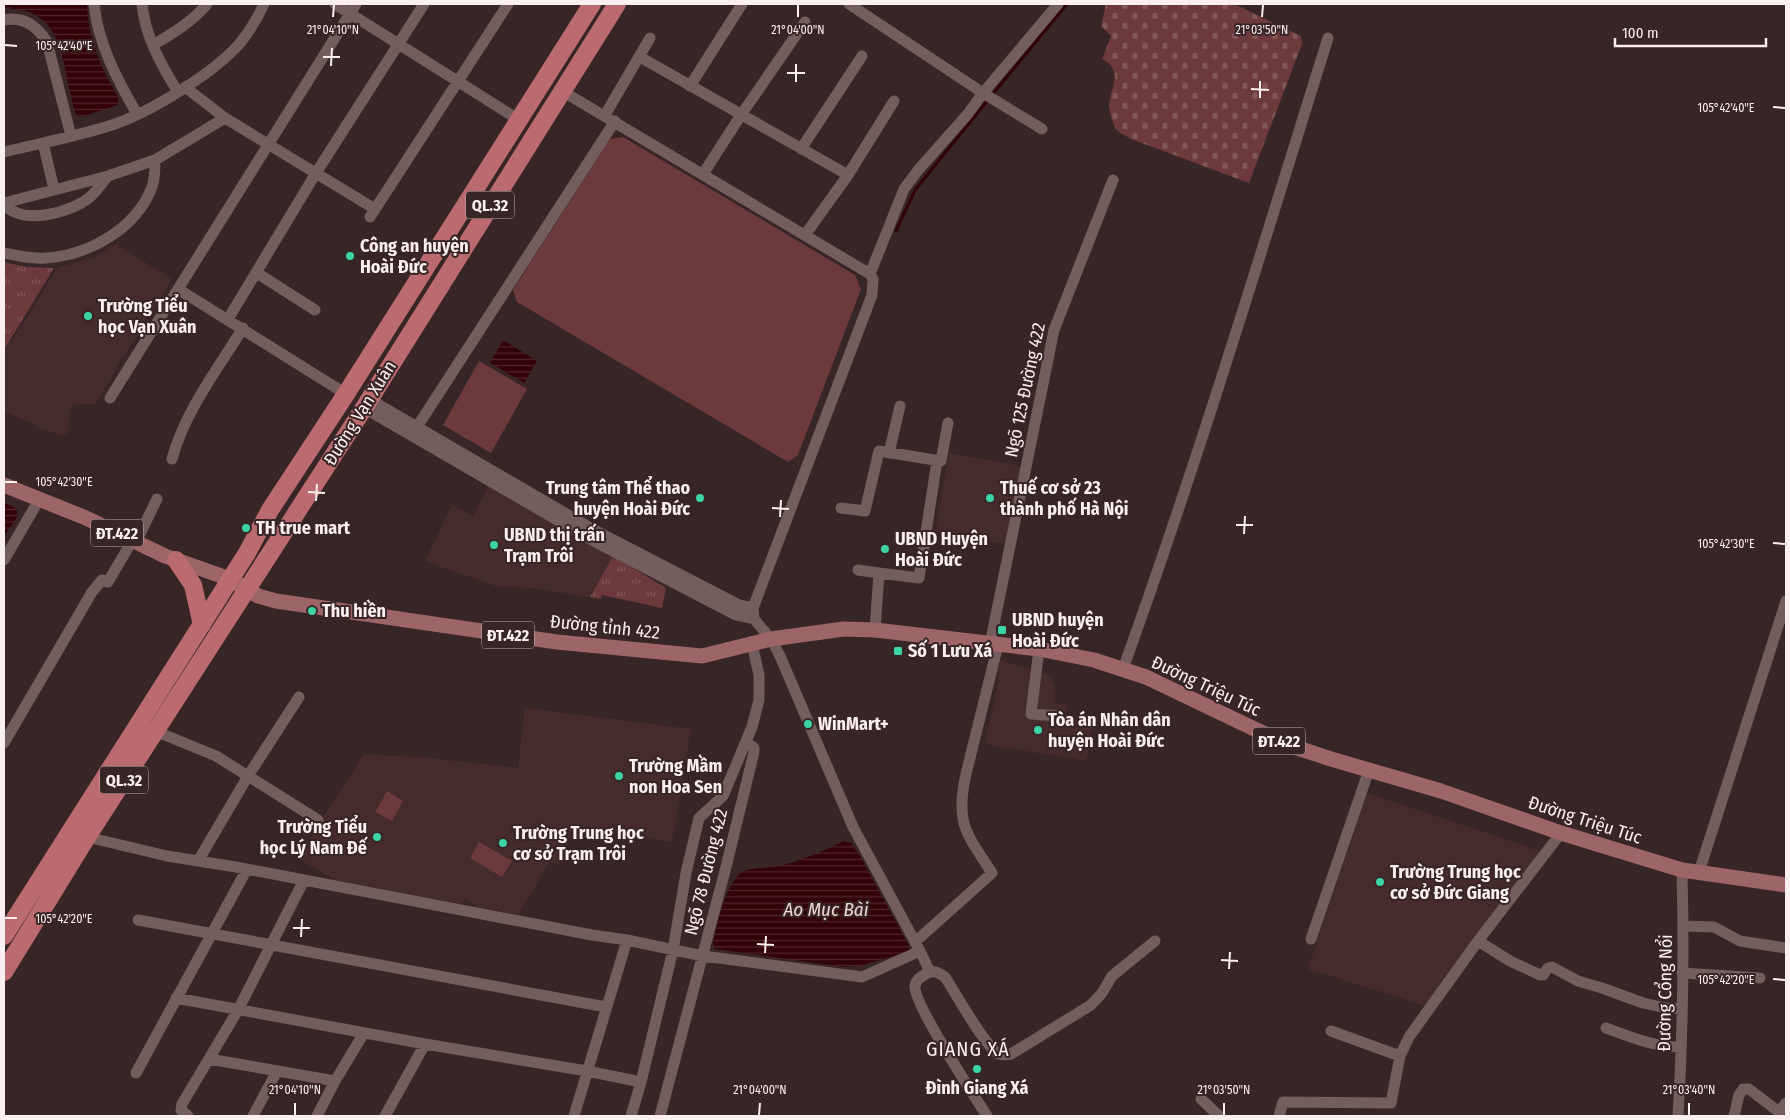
<svg xmlns="http://www.w3.org/2000/svg" width="1790" height="1120" font-family="'Fira Sans Condensed',sans-serif">
<defs>
<pattern id="grass-tufts" width="24" height="20" patternUnits="userSpaceOnUse" patternTransform="scale(1.25)"><rect width="24" height="20" fill="#6c3a3c"/><path d="M3 7l-1-3M5 7V3M7 7l1-3M15 17l-1-3M17 17v-4M19 17l1-3" fill="none" stroke="#825758"/></pattern>
<pattern id="cemetery-stones" width="16" height="16" patternUnits="userSpaceOnUse" patternTransform="scale(1.25)"><rect width="16" height="16" fill="#6c3a3c"/><path d="M2 7V4a2 2 0 0 1 4 0v3zM10 15v-3a2 2 0 0 1 4 0v3z" fill="#825758"/></pattern>
<pattern id="water-rules" width="6" height="5" patternUnits="userSpaceOnUse" patternTransform="scale(1.25)"><rect width="6" height="5" fill="#320007"/><path d="M0 2.5h6" fill="none" stroke="#51262b"/></pattern>
</defs>
<rect width="100%" height="100%" fill="#382526"/>
<path fill="#452b2c" d="M 116,244 L 172,279 L 125,355 L 122,356 L 112,377 L 95,404 L 71,405 L 68,433 L 63,436 L 37,428 L 37,425 L 4,412 L 4,353 L 58,267 L 75,263 L 95,257 Z
M 949,453 L 1021,466 L 1005,544 L 935,532 Z
M 491,481 L 613,556 L 590,597 L 533,588 L 495,586 L 425,561 L 452,505 L 473,516 Z
M 1000,660 L 1044,673 L 1051,678 L 1056,689 L 1054,702 L 1067,705 L 1066,718 L 1092,725 L 1087,761 L 989,745 L 985,740 L 996,697 Z
M 525,708 L 691,729 L 672,842 L 573,824 L 563,864 L 549,863 L 518,915 L 479,908 L 465,899 L 461,904 L 334,880 L 299,859 L 325,814 L 364,754 L 429,758 L 518,768 Z
M 1366,793 L 1543,852 L 1426,1006 L 1308,969 Z"/>
<path fill="url(#grass-tufts)" d="M 4,262 L 26,267 L 54,268 L 4,350 Z
M 613,556 L 666,588 L 662,608 L 602,595 L 601,599 L 590,597 Z"/>
<path fill="url(#cemetery-stones)" d="M 1106,4 L 1234,4 L 1301,36 L 1302,44 L 1249,183 L 1131,139 C 1126,136 1118,132 1115,128 C 1113,123 1109,110 1109,105 C 1110,87 1125,71 1102,59 L 1111,36 L 1101,26 Z"/>
<path fill="#6c3a3c" d="M 623,137 L 855,275 L 861,289 L 798,455 L 788,462 L 517,302 L 513,290 L 610,139 Z
M 479,361 L 527,389 L 491,453 L 443,425 Z
M 387,791 L 403,801 L 392,821 L 375,812 Z
M 479,842 L 512,861 L 502,877 L 470,858 Z"/>
<path fill="url(#water-rules)" d="M 4,4 L 87,4 C 88,32 97,59 110,83 C 114,90 120,97 118,105 L 81,117 L 77,116 C 73,109 72,101 70,93 C 62,55 60,11 11,9 L 10,7 L 4,8 Z
M 503,340 L 537,361 L 524,383 L 490,363 Z
M 4,502 L 17,509 L 17,517 L 4,537 Z
M 844,841 L 851,843 L 860,856 L 909,946 L 909,951 L 860,966 L 844,967 L 715,949 L 713,944 C 716,927 726,883 741,873 C 751,866 767,869 779,866 C 801,861 823,851 844,841 Z"/>
<g fill="none" stroke-linecap="round" stroke-linejoin="round">
<path stroke="#320007" stroke-width="3" d="M 992,95 L 1067,4
M 896,231 L 915,190 L 988,100"/>
<path stroke="#735d5d" stroke-width="11" d="M 94,4 C 98,44 117,79 137,114
M 142,4 C 145,36 161,65 178,92
M 335,4 L 519,120
M 849,4 L 983,93 L 967,115 L 919,169 L 904,189 L 870,274
M 4,20 C 23,16 37,26 47,42 L 71,136
M 153,45 C 173,33 192,22 207,4
M 640,57 L 848,175
M 690,86 L 742,4
M 185,87 L 225,118 L 375,209
M 562,91 L 870,274 L 873,279 L 872,295 L 753,608 L 754,619 L 771,639 L 780,656 L 853,827 L 920,951 L 930,972
M 605,115 L 650,38
M 1042,129 L 983,93 L 1058,4
M 43,143 L 54,189
M 801,149 L 862,56
M 4,152 C 41,143 79,136 115,124 C 152,111 214,73 240,43 C 249,32 258,17 264,4
M 703,174 L 741,115 L 805,22
M 4,203 L 108,176 L 155,160 L 225,118
M 4,204 C 22,226 71,213 90,197 C 97,191 102,183 108,176
M 370,217 L 508,4
M 805,235 L 848,175 L 894,101
M 4,253 C 18,256 31,259 46,258 C 89,255 136,229 152,187 C 155,179 155,169 155,160
M 257,273 L 315,310
M 178,289 L 346,394
M 228,319 L 316,173 L 424,4
M 110,398 L 356,4
M 369,399 L 594,530 L 739,605 L 753,608
M 364,408 L 590,539 L 736,615 L 754,619
M 417,427 L 615,121
M 889,453 L 900,406
M 172,459 C 185,411 217,370 243,328
M 841,508 L 865,511 L 879,451 L 941,461 L 948,423
M 136,542 L 157,499
M 4,560 L 40,498
M 858,570 L 879,573
M 875,630 L 879,573 L 919,578 L 937,461
M 990,644 L 1054,330 L 1113,180
M 1039,649 L 1031,714 L 1057,716
M 1123,669 C 1198,461 1262,249 1328,38
M 155,731 L 216,756 L 318,820
M 4,743 L 92,592 L 102,580 L 108,582 L 132,541
M 87,837 L 167,856 L 236,867 L 592,935 L 627,940 L 703,956 L 862,977 L 920,951
M 198,861 L 248,776 L 299,697
M 1699,872 L 1786,601
M 138,920 L 606,1007
M 1683,926 L 1714,927 L 1740,941 L 1786,948
M 1311,939 L 1369,770
M 1478,941 L 1510,961 L 1540,975 L 1543,975 L 1548,968 L 1552,967 L 1578,981 L 1602,988 L 1643,1003 L 1666,1008 L 1682,1009
M 915,942 L 992,873 C 966,833 955,823 966,774 L 998,645
M 1682,973 L 1760,978
M 176,998 L 425,1044 L 587,1071 L 641,1082
M 1606,1028 C 1631,1037 1654,1047 1681,1047
M 1331,1031 L 1400,1056
M 209,1059 L 335,1081
M 136,1073 L 247,869
M 1201,1099 L 1219,1116
M 188,1116 L 181,1110 L 182,1104 L 238,1010 L 304,880
M 253,1116 L 277,1071
M 317,1116 L 335,1081 L 364,1033
M 385,1116 L 425,1044
M 574,1116 L 627,940
M 631,1116 L 641,1082 L 673,950 L 686,873 L 699,818 L 723,796 L 752,727 L 759,700 L 759,675 L 752,644
M 660,1116 L 726,867 L 754,752 L 754,748 L 746,742
M 987,1116 C 975,1097 913,1003 915,986 C 916,979 922,976 928,973 C 935,970 939,973 945,977 C 955,992 985,1047 999,1054 C 1003,1055 1007,1055 1011,1054 L 1091,1005 L 1102,993 L 1112,976 L 1155,941
M 1279,1116 L 1283,1102 L 1391,1103 L 1400,1056 L 1409,1037 L 1478,941 L 1561,833
M 1678,1116 C 1683,1034 1684,952 1682,870
M 1734,1116 L 1739,1095 L 1743,1089 L 1749,1089 L 1779,1112 L 1786,1103"/>
<path stroke="#9e6568" stroke-width="15" d="M 4,485 L 86,518 L 165,556 L 230,579 L 258,596 L 276,601 L 557,642 L 702,656 L 771,639 L 844,629 L 875,630 L 1039,649 L 1094,660 L 1146,677 L 1288,745 L 1331,759 L 1441,791 L 1561,833 L 1682,870 L 1786,885"/>
<path stroke="#bb6b70" stroke-width="18" d="M 176,560 L 193,585 L 202,625
M 4,936 L 247,553 L 270,510 L 346,394 L 592,4
M 4,972 L 87,837 L 364,408 L 617,4"/>
</g>
<path fill="none" stroke="#fcefef" stroke-width="2" d="M 333,17 L 334,5M 798,17 L 798,5M 1262,17 L 1263,5M 5,45 L 17,46M 323,57 L 340,57M 331,66 L 332,48M 787,73 L 805,73M 796,82 L 796,64M 1251,89 L 1269,90M 1260,98 L 1260,81M 1773,107 L 1785,108M 5,482 L 17,482M 308,492 L 325,493M 316,501 L 317,484M 772,508 L 789,509M 780,517 L 781,500M 1236,525 L 1253,525M 1244,534 L 1245,516M 1773,543 L 1785,544M 5,918 L 17,918M 293,928 L 310,928M 301,937 L 302,919M 757,944 L 774,945M 765,953 L 766,936M 1221,960 L 1238,961M 1229,969 L 1230,952M 1773,979 L 1785,980M 295,1115 L 295,1103M 759,1115 L 760,1103M 1224,1115 L 1224,1103M 1689,1115 L 1689,1103"/>
<g fill="#3bd4a4" stroke="#382526" stroke-width="2">
<circle cx="350" cy="256" r="5"/>
<circle cx="88" cy="316" r="5"/>
<circle cx="700" cy="498" r="5"/>
<circle cx="990" cy="498" r="5"/>
<circle cx="246" cy="528" r="5"/>
<circle cx="494" cy="545" r="5"/>
<circle cx="885" cy="549" r="5"/>
<circle cx="312" cy="611" r="5"/>
<rect x="997" y="625" width="10" height="10" rx="2.5"/>
<rect x="893" y="646" width="10" height="10" rx="2.5"/>
<circle cx="808" cy="724" r="5"/>
<circle cx="1038" cy="730" r="5"/>
<circle cx="619" cy="776" r="5"/>
<circle cx="377" cy="837" r="5"/>
<circle cx="503" cy="843" r="5"/>
<circle cx="1380" cy="882" r="5"/>
<circle cx="977" cy="1069" r="5"/>
</g>
<g text-anchor="middle" stroke-width="4" stroke-linejoin="round" paint-order="stroke">
<g fill="#382526" stroke="#c1b2b3" stroke-width="1">
<rect x="466" y="191.5" width="48" height="27" rx="4"/>
<rect x="91" y="519.5" width="52" height="27" rx="4"/>
<rect x="482" y="621.5" width="52" height="27" rx="4"/>
<rect x="1253" y="727.5" width="52" height="27" rx="4"/>
<rect x="100" y="766.5" width="48" height="27" rx="4"/>
</g>
<g font-size="16" font-weight="bold" fill="#fcefef">
<text x="490" y="211">QL.32</text>
<text x="117" y="539">ĐT.422</text>
<text x="508" y="641">ĐT.422</text>
<text x="1279" y="747">ĐT.422</text>
<text x="124" y="786">QL.32</text>
</g>
<g font-size="18" font-weight="bold" fill="#fcefef" stroke="#382526" text-anchor="start">
<text x="360" y="252">Công an huyện<tspan x="360" dy="21">Hoài Đức</tspan></text>
<text x="98" y="312">Trường Tiểu<tspan x="98" dy="21">học Vạn Xuân</tspan></text>
<text x="690" y="494" text-anchor="end">Trung tâm Thể thao<tspan x="690" dy="21">huyện Hoài Đức</tspan></text>
<text x="1000" y="494">Thuế cơ sở 23<tspan x="1000" dy="21">thành phố Hà Nội</tspan></text>
<text x="256" y="534">TH true mart</text>
<text x="504" y="541">UBND thị trấn<tspan x="504" dy="21">Trạm Trôi</tspan></text>
<text x="895" y="545">UBND Huyện<tspan x="895" dy="21">Hoài Đức</tspan></text>
<text x="322" y="617">Thu hiền</text>
<text x="1012" y="626">UBND huyện<tspan x="1012" dy="21">Hoài Đức</tspan></text>
<text x="908" y="657">Số 1 Lưu Xá</text>
<text x="1048" y="726">Tòa án Nhân dân<tspan x="1048" dy="21">huyện Hoài Đức</tspan></text>
<text x="818" y="730">WinMart+</text>
<text x="629" y="772">Trường Mầm<tspan x="629" dy="21">non Hoa Sen</tspan></text>
<text x="367" y="833" text-anchor="end">Trường Tiểu<tspan x="367" dy="21">học Lý Nam Đế</tspan></text>
<text x="513" y="839">Trường Trung học<tspan x="513" dy="21">cơ sở Trạm Trôi</tspan></text>
<text x="1390" y="878">Trường Trung học<tspan x="1390" dy="21">cơ sở Đức Giang</tspan></text>
<text x="977" y="1094" text-anchor="middle">Đình Giang Xá</text>
</g>
<g font-size="18" fill="#fcefef" stroke="#382526">
<text transform="translate(1025 390) rotate(-78)" y="6">Ngõ 125 Đường 422</text>
<text transform="translate(360 413) rotate(-58)" y="6">Đường Vạn Xuân</text>
<text transform="translate(605 627) rotate(6)" y="6">Đường tỉnh 422</text>
<text transform="translate(1206 686) rotate(25)" y="6">Đường Triệu Túc</text>
<text transform="translate(1585 820) rotate(18)" y="6">Đường Triệu Túc</text>
<text transform="translate(706 872) rotate(-76)" y="6">Ngõ 78 Đường 422</text>
<text transform="translate(1665 993) rotate(-89)" y="6">Đường Cổng Nổi</text>
</g>
<g font-size="19" font-style="italic" fill="#efd7d7" stroke="#382526">
<text x="826" y="916">Ao Mục Bài</text>
</g>
<g font-size="20" letter-spacing="1" fill="#fcefef" stroke="#382526">
<text x="968" y="1056">GIANG XÁ</text>
</g>
</g>
<g font-size="12" text-anchor="middle" fill="#fcefef" stroke="#382526" stroke-width="4" stroke-linejoin="round" paint-order="stroke">
<text x="333" y="34">21°04'10"N</text>
<text x="798" y="34">21°04'00"N</text>
<text x="1262" y="34">21°03'50"N</text>
<text x="64" y="50">105°42'40"E</text>
<text x="1726" y="112">105°42'40"E</text>
<text x="64" y="486">105°42'30"E</text>
<text x="1726" y="548">105°42'30"E</text>
<text x="64" y="923">105°42'20"E</text>
<text x="1726" y="984">105°42'20"E</text>
<text x="295" y="1094">21°04'10"N</text>
<text x="760" y="1094">21°04'00"N</text>
<text x="1224" y="1094">21°03'50"N</text>
<text x="1689" y="1094">21°03'40"N</text>
</g>
<rect width="1790" height="1120" fill="none" stroke="#fcefef" stroke-width="10"/>
<path d="M1615 38v8h151v-8" fill="none" stroke="#fcefef" stroke-width="2.5"/>
<text x="1622" y="38" font-size="15" fill="#fcefef" stroke="#382526" stroke-width="4" paint-order="stroke">100 m</text>
</svg>
